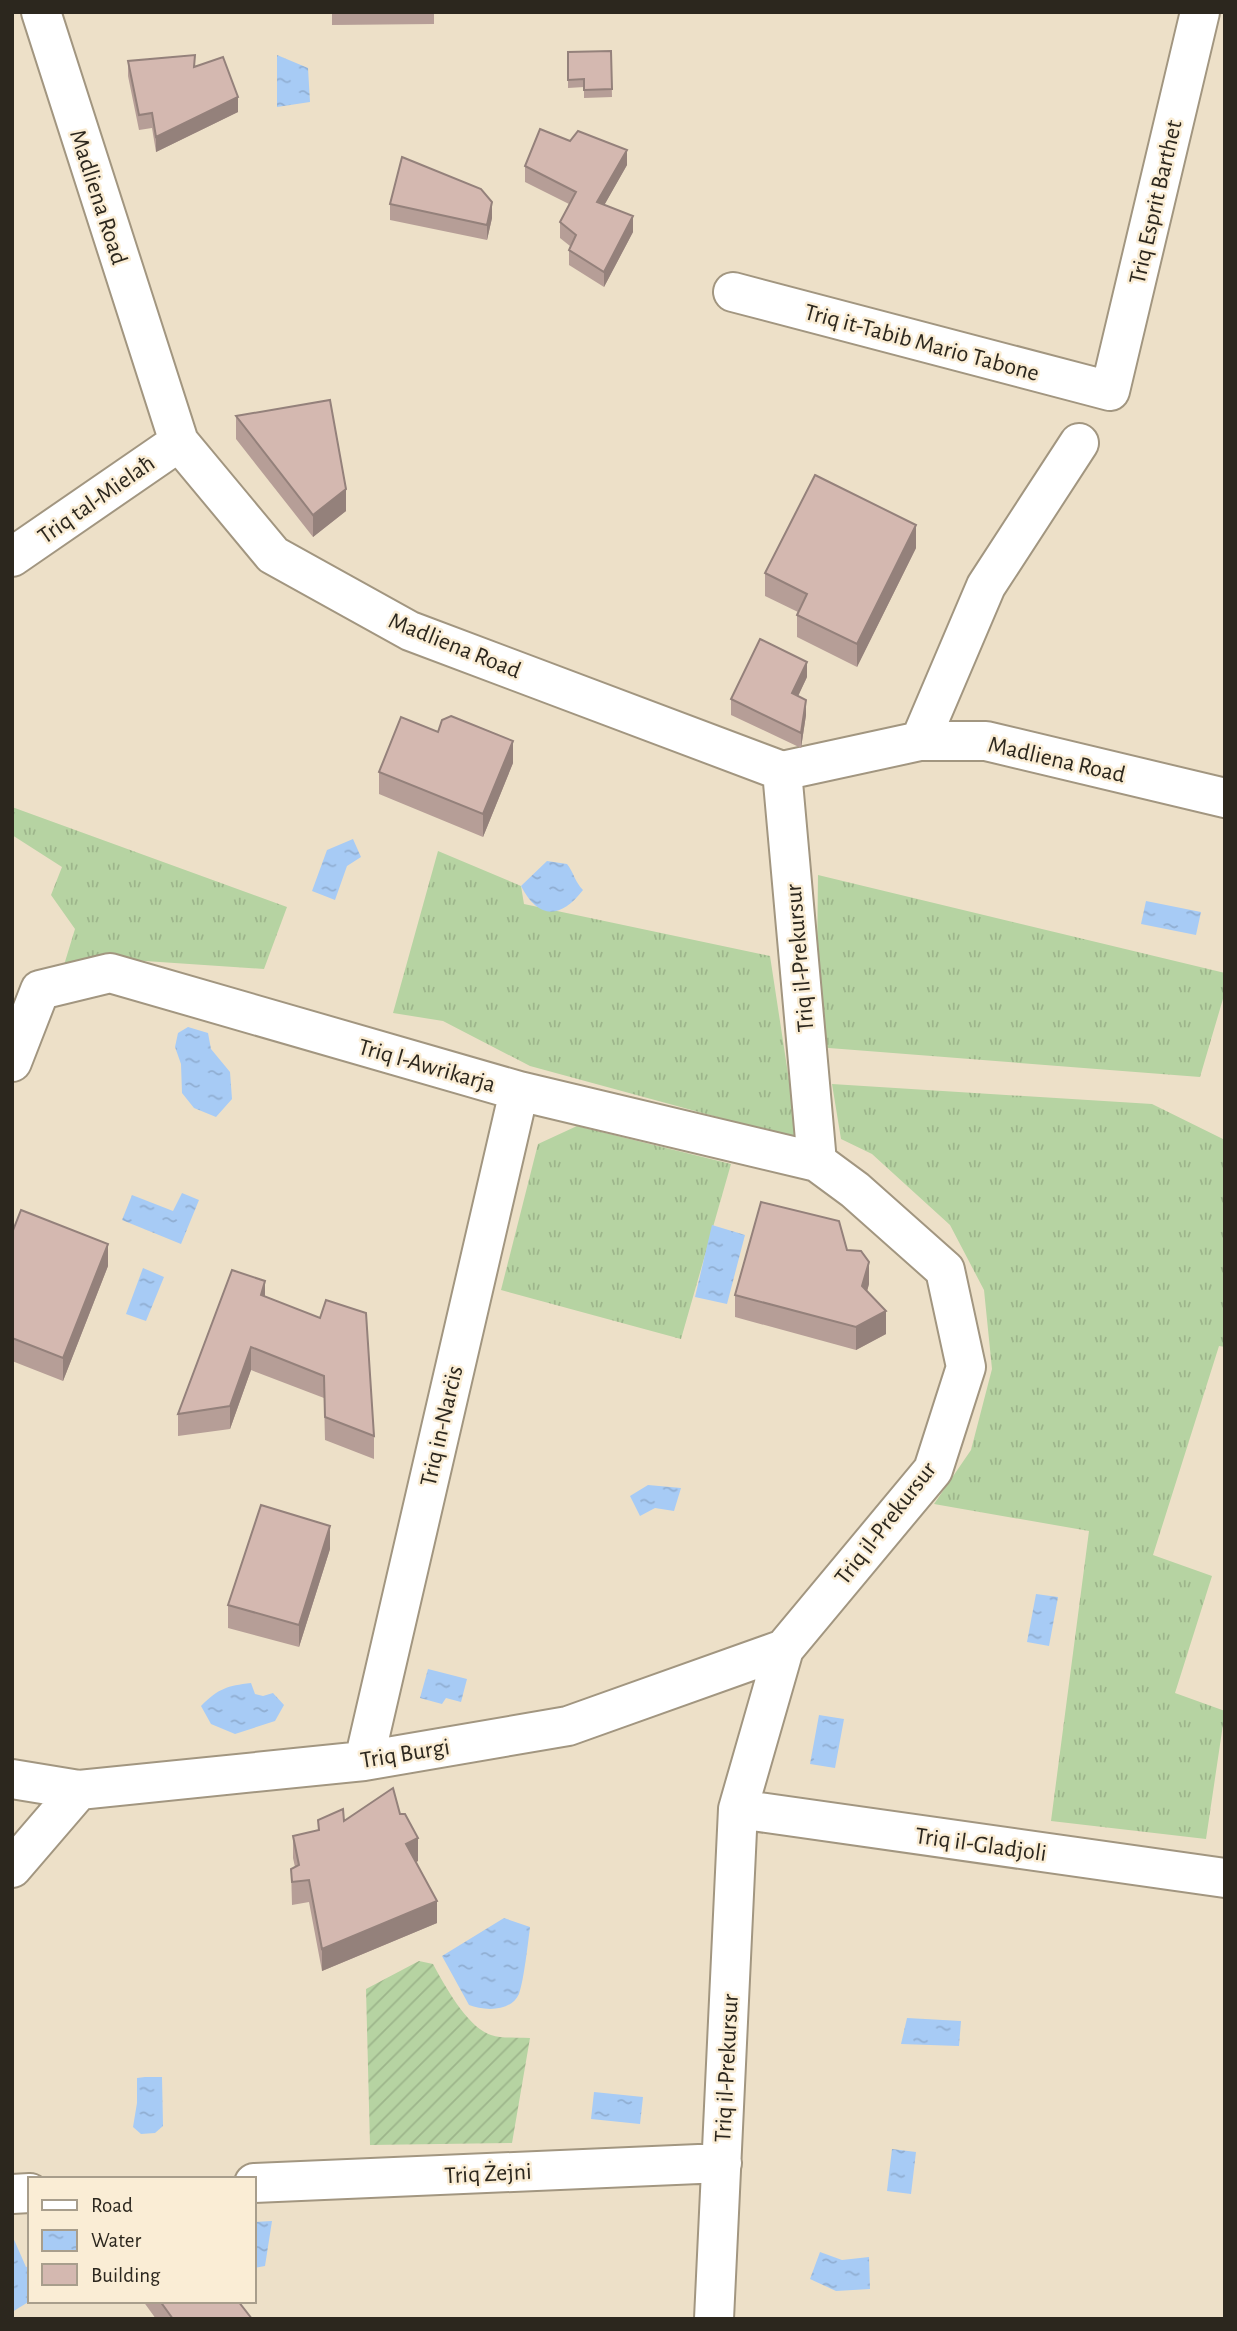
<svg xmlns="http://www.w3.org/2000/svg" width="1237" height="2331" font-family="'Alegreya Sans',sans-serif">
<defs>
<pattern id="grass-tufts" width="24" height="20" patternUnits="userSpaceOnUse" patternTransform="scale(1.75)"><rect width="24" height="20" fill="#b6d3a2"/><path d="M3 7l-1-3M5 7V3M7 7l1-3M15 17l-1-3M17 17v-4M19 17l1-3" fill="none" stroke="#9db58b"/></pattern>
<pattern id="garden-furrows" width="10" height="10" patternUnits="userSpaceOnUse" patternTransform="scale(1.75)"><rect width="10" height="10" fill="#b6d3a2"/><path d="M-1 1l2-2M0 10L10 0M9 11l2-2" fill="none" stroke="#9db58b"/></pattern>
<pattern id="water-ripples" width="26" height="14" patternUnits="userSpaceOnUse" patternTransform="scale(1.75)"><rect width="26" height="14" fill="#a7cbf5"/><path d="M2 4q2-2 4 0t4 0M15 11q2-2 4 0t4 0" fill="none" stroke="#90aed2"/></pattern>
</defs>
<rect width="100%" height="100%" fill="#ede0c8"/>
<path fill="url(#grass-tufts)" d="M 12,807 L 287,907 L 264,969 L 130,960 L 64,965 L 75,929 L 51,895 L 62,867 L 12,835 Z
M 438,851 L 521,886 L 524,904 L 770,956 L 798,1139 L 530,1066 L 443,1021 L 393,1013 Z
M 818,875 L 1225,973 L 1225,992 L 1200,1077 L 816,1047 Z
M 832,1084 L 1152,1104 L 1225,1140 L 1225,1347 L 1219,1346 L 1153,1555 L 1212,1576 L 1175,1693 L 1225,1711 L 1206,1839 L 1051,1821 L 1089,1531 L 934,1504 L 971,1450 L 992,1369 L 984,1290 L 950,1225 L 872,1154 L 841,1139 Z
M 577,1126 L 731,1164 L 681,1339 L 501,1290 L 538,1144 Z"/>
<path fill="url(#garden-furrows)" d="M 419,1961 L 433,1964 C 445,1986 467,2027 491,2035 C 502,2039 518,2037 530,2038 L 512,2143 L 370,2145 L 366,1989 Z"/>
<path fill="url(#water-ripples)" d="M 277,55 L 308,68 L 310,102 L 277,107 Z
M 353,839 L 361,857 L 347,866 L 335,900 L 312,891 L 327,850 Z
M 547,861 L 567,864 C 574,873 575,882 583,890 C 560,920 538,919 521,886 Z
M 1146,901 L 1201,912 L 1196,935 L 1141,924 Z
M 188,1027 L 208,1033 L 211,1049 L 230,1072 L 232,1099 L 216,1117 L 194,1108 L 182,1093 L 181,1064 L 175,1047 L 178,1033 Z
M 182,1193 L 199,1200 L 181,1244 L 122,1220 L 132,1195 L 173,1211 Z
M 712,1225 L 745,1235 L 727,1304 L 695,1297 Z
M 143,1268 L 164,1277 L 146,1321 L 126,1314 Z
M 648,1485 L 681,1488 L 674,1511 L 655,1508 L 640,1516 L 630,1496 Z
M 1036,1594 L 1058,1597 L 1049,1646 L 1027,1642 Z
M 428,1669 L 467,1679 L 461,1702 L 446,1698 L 442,1704 L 420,1698 Z
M 251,1683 L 255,1694 L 263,1696 L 273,1693 L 284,1705 L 275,1721 L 235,1734 L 211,1724 L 201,1706 C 219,1688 227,1686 251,1683 Z
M 819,1715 L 844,1719 L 835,1768 L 810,1764 Z
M 504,1918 L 530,1927 C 528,1943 524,1980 519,1994 C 511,2012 484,2011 469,2005 L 442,1956 Z
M 907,2018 L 961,2021 L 959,2046 L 901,2044 Z
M 145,2077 L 162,2077 L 163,2126 L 155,2133 L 141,2134 L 133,2127 L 137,2103 L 137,2078 Z
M 594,2092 L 643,2097 L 640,2124 L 591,2119 Z
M 892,2149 L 916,2152 L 911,2194 L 887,2191 Z
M 272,2221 L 265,2266 L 254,2268 L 254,2222 Z
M 12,2235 L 26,2267 L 30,2266 L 30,2301 L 12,2312 Z
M 820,2252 L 842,2260 L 869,2257 L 870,2289 L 836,2291 L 810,2279 Z"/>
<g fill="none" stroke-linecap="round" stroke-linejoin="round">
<defs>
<path id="minor" d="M 41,12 L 179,442 L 273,555 L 410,631 L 782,771 L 920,741 L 986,741 L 1225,798
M 733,292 L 1110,391 L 1200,12
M 12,557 L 179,442
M 920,741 L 986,586 L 1079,443
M 12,1062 L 40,990 L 110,973 L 519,1091 L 817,1162
M 364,1761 L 519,1091
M 12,1779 L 79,1790 L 364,1761 L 568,1726 L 784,1649
M 738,1809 L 1225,1878
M 12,1868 L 79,1790
M 254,2183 L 722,2163
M 12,2194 L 30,2193
M 714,2319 L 738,1809 L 784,1649 L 933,1470 L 966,1367 L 945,1270 L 855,1190 L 817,1162 L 782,771"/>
</defs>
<use href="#minor" stroke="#a29680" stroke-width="42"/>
<use href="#minor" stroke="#fff" stroke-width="38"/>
</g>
<path fill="#b69e97" d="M 332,12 L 434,12 L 434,24 L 332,25 Z
M 611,51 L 612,97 L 584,98 L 584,87 L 568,88 L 568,52 Z
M 128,61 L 195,67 L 238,112 L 156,152 L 152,128 L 139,130 L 128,76 Z
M 627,165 L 604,205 L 633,232 L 604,287 L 569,265 L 569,250 L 570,246 L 560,238 L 560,222 L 569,204 L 525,182 L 525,166 Z
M 390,204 L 492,218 L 487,240 L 390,220 Z
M 236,416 L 346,511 L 313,537 L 236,439 Z
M 916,548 L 857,667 L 797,637 L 797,615 L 798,612 L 765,596 L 765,573 Z
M 807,677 L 798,696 L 806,715 L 801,748 L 731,715 L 731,699 Z
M 513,763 L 483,837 L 379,794 L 379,772 Z
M 12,1233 L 108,1266 L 63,1381 L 12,1361 Z
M 847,1250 L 869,1284 L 867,1291 L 886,1334 L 856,1350 L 735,1317 L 735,1295 Z
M 265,1297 L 374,1436 L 374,1459 L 325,1440 L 324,1398 L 251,1370 L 230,1429 L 178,1436 L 178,1414 Z
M 330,1549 L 299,1647 L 228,1628 L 228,1605 Z
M 400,1814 L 418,1861 L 416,1862 L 437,1923 L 322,1971 L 309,1902 L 292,1905 L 291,1869 L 295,1867 L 293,1858 L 293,1836 L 318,1831 L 318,1820 L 344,1821 Z
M 143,2301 L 238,2301 L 252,2319 L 156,2319 Z"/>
<path fill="#94817b" d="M 238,97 L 238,112 L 156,152 L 156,137 Z
M 627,150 L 627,165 L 597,218 L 597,202 Z
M 492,202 L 492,218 L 487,240 L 487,225 Z
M 633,216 L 633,232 L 604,287 L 604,272 Z
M 346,489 L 346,511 L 313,537 L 313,515 Z
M 916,525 L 916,548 L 857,667 L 857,644 Z
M 807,662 L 807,677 L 792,709 L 792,693 Z
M 806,700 L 806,715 L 801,748 L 801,733 Z
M 513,741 L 513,763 L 483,837 L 483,814 Z
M 108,1244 L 108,1266 L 63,1381 L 63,1358 Z
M 869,1262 L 869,1284 L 862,1309 L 862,1286 Z
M 265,1281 L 265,1303 L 261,1295 Z
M 886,1311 L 886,1334 L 856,1350 L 856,1327 Z
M 251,1347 L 251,1370 L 230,1429 L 230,1406 Z
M 330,1526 L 330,1549 L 299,1647 L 299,1625 Z
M 418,1838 L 418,1861 L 406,1867 L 406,1844 Z
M 437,1901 L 437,1923 L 322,1971 L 322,1949 Z"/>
<path fill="#d4b8b0" stroke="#94817b" stroke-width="2" d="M 611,51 L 612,89 L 584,90 L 584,79 L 568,80 L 568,52 Z
M 195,55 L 194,67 L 223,57 L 238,97 L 156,137 L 152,113 L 139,115 L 128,61 Z
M 540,129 L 570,141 L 578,131 L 627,150 L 597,202 L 633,216 L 604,272 L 569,250 L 576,235 L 560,222 L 576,192 L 525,166 Z
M 402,157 L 481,189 L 492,202 L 487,225 L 390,204 Z
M 330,400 L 346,489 L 313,515 L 236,416 Z
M 815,475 L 916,525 L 857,644 L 797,615 L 807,594 L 765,573 Z
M 760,639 L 807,662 L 792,693 L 806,700 L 801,733 L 731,699 Z
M 451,716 L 513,741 L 483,814 L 379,772 L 401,717 L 438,732 L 442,720 Z
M 761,1202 L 839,1221 L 847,1250 L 861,1251 L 869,1262 L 862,1286 L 886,1311 L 856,1327 L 735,1295 Z
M 21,1210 L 108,1244 L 63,1358 L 12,1338 L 12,1233 Z
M 232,1270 L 265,1281 L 261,1295 L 320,1318 L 326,1300 L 366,1313 L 374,1436 L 325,1417 L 324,1376 L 251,1347 L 230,1406 L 178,1414 Z
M 261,1505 L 330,1526 L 299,1625 L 228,1605 Z
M 393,1788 L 400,1814 L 405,1814 L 418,1838 L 406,1844 L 437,1901 L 322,1949 L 309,1880 L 292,1882 L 291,1869 L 299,1865 L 293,1836 L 319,1830 L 318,1820 L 343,1809 L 344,1821 Z
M 160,2301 L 238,2301 L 252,2319 L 173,2319 Z"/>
<g text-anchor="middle" stroke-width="5" stroke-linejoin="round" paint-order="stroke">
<g font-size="24" fill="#2c271e" stroke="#faedd5">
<text transform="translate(99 197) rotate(72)" y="8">Madliena Road</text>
<text transform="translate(1155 202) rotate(-77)" y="8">Triq Esprit Barthet</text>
<text transform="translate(922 342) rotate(15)" y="8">Triq it-Tabib Mario Tabone</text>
<text transform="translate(96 499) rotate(-35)" y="8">Triq tal-Mielaħ</text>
<text transform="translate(455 645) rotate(22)" y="8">Madliena Road</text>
<text transform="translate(1057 759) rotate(13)" y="8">Madliena Road</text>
<text transform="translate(799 958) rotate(-95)" y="8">Triq il-Prekursur</text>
<text transform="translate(427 1065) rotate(16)" y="8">Triq l-Awrikarja</text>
<text transform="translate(441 1426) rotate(-77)" y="8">Triq in-Narċis</text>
<text transform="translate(885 1523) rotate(-52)" y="8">Triq il-Prekursur</text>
<text transform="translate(405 1753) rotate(-9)" y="8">Triq Burgi</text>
<text transform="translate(981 1844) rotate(8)" y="8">Triq il-Gladjoli</text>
<text transform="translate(726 2068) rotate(-87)" y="8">Triq il-Prekursur</text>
<text transform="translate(488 2173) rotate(-3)" y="8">Triq Żejni</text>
</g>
</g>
<rect width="1237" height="2331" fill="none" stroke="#2c271e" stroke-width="28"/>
<rect x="28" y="2177" width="228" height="126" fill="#faedd5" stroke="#a89e8c" stroke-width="2"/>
<rect x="42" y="2200" width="35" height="10" fill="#ffffff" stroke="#a89e8c" stroke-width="2"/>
<text x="91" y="2212" font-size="21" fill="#2c271e">Road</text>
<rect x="42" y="2230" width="35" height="21" fill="url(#water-ripples)" stroke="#a89e8c" stroke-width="2"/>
<text x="91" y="2247" font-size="21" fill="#2c271e">Water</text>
<rect x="42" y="2264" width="35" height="21" fill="#d4b8b0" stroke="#a89e8c" stroke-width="2"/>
<text x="91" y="2282" font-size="21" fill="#2c271e">Building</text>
</svg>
